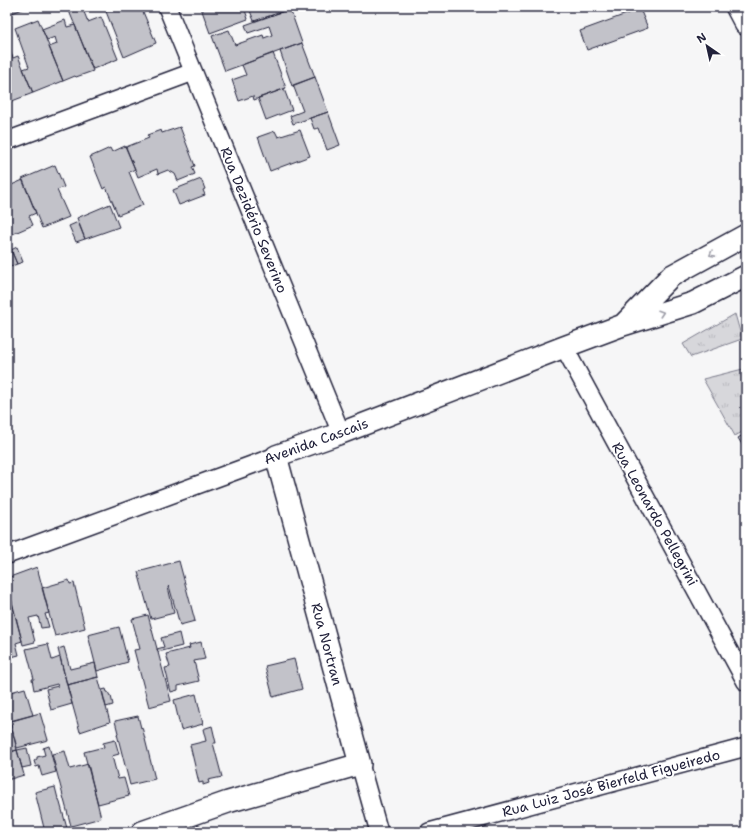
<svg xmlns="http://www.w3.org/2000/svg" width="753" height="839" font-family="'Shantell Sans',sans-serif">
<defs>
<pattern id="grass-tufts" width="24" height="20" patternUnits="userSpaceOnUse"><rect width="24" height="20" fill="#d7d7db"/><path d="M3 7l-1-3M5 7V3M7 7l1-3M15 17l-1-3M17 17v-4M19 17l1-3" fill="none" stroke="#b8b8bd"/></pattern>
</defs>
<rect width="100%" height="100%" fill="#f6f6f7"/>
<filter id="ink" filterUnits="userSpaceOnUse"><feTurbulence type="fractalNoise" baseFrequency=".025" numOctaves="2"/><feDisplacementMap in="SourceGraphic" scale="8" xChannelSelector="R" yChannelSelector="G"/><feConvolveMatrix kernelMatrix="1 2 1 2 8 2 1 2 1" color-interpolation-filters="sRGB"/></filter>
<g filter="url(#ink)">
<path fill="url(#grass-tufts)" stroke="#7c7c8b" d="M 735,314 L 742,339 L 691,357 L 683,344 Z
M 743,369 L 746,375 L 746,430 L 735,436 L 703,379 Z"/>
<path fill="#c2c2c9" stroke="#22223b" d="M 7,7 L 28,7 L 7,15 Z
M 80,7 L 82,7 L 88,22 L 101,17 L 118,59 L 93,69 L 69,11 Z
M 110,7 L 141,7 L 156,43 L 124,57 L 105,9 Z
M 202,7 L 244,7 L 248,19 L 210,33 L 201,8 Z
M 253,7 L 289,7 L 290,9 L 254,21 L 249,8 Z
M 290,9 L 302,43 L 225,71 L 212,36 L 229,30 L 235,45 L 263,35 L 264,38 L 272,35 L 269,26 L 248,33 L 245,25 Z
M 640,9 L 648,28 L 587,50 L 580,31 Z
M 38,19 L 63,81 L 33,93 L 23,69 L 29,67 L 15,28 Z
M 65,20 L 67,27 L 75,25 L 93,71 L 76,77 L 75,76 L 63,81 L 49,47 L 57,44 L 55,37 L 47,40 L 42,29 Z
M 302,43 L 315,77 L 292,86 L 280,51 Z
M 7,50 L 8,52 L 10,51 L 13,58 L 18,56 L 33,93 L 7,103 Z
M 273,53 L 286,88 L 254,100 L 253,96 L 239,101 L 232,80 L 246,75 L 242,65 Z
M 315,77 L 328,112 L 293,124 L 290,116 L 303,111 L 293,85 Z
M 284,89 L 292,110 L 266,120 L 258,98 Z
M 328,112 L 340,145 L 327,150 L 319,128 L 314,129 L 310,118 Z
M 180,127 L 195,166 L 192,167 L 195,174 L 178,181 L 175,174 L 168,170 L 158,174 L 157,169 L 138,177 L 126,147 L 149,138 L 147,135 L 161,130 L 162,133 Z
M 300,130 L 310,156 L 270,171 L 258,137 L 275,131 L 278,137 Z
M 125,146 L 135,169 L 129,172 L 143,205 L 118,215 L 106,187 L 103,189 L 90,157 L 110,148 L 112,152 Z
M 55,165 L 64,187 L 57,190 L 69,217 L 42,228 L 22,179 Z
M 201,179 L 205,189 L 203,190 L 205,195 L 179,205 L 173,190 Z
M 23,180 L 36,213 L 29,216 L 33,225 L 8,236 L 7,187 Z
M 110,204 L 119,227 L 85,239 L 77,218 Z
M 78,222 L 85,239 L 76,242 L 69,226 Z
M 10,247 L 17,264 L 7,268 L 7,249 Z
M 17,247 L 23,262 L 17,264 L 11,250 Z
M 746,433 L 746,451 L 738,438 Z
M 179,561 L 195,621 L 180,625 L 169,586 L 168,587 L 174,613 L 151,619 L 138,572 Z
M 37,567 L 49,613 L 45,614 L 49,627 L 41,628 L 38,616 L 29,618 L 35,642 L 23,645 L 7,582 L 7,578 Z
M 69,580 L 70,584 L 74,583 L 85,628 L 55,636 L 42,588 Z
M 12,604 L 22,641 L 16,643 L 19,655 L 7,658 L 7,605 Z
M 148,615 L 171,701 L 149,707 L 134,650 L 140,649 L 132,619 Z
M 119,627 L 128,662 L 97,671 L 88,635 Z
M 179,633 L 182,646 L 158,652 L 157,649 L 164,647 L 161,638 Z
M 201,642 L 205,659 L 194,661 L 199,681 L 178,686 L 178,690 L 171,692 L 165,668 L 170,667 L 166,654 L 190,648 L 189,645 Z
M 48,644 L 52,660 L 60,657 L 72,704 L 51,710 L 46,689 L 58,686 L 57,684 L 34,690 L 32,679 L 34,679 L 26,649 Z
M 64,647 L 70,669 L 95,663 L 98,677 L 67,685 L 58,649 Z
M 294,659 L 302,689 L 273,697 L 265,666 Z
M 98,677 L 110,722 L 80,732 L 67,685 Z
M 25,688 L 33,715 L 12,721 L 7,702 L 7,693 Z
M 106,689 L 107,692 L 108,692 L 110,696 L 111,696 L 113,705 L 106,707 L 102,690 Z
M 196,694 L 203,724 L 181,730 L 174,700 Z
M 40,713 L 48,740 L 17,748 L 10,721 Z
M 138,716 L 141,728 L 142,727 L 155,779 L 130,785 L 117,734 L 118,733 L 115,721 Z
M 10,721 L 17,750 L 7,753 L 7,722 Z
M 212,726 L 216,743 L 213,743 L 222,777 L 208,780 L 209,783 L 203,785 L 203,782 L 199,783 L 190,745 L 206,741 L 203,729 Z
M 115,740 L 119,754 L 112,756 L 118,779 L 124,778 L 129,796 L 98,804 L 84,752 L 104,747 L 103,743 Z
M 49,746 L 56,772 L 42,776 L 39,766 L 36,767 L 34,761 L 37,759 L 37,757 L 45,755 L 43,748 Z
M 27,748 L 31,766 L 22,768 L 17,750 Z
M 17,750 L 24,775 L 7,780 L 7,753 Z
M 65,751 L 70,769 L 88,764 L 101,818 L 71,826 L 52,754 Z
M 55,787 L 58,799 L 59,799 L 68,832 L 45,832 L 35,792 Z"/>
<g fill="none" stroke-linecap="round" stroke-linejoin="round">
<defs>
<path id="minor" d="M 167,7 L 341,433
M 7,141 L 193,72
M 564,347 L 746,682
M 7,555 L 276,456
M 360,764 L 379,832
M 429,832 L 746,747"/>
<path id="tertiary" d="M 625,323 L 671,276 L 746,235
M 142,832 L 228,802 L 360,764 L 276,456 L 341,433 L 564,347 L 623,325 L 693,303 L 746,276"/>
<path id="secondary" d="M 737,7 L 746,24"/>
</defs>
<use href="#minor" stroke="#22223b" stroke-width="20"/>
<use href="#tertiary" stroke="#22223b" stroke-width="24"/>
<use href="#secondary" stroke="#22223b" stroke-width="25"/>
<use href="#minor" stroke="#fff" stroke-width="17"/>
<use href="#tertiary" stroke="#fff" stroke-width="21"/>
<use href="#secondary" stroke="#fff" stroke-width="22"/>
</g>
<defs><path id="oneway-chevron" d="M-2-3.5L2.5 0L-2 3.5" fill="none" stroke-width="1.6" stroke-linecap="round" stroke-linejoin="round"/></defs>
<g stroke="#9c9ca7">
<use href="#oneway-chevron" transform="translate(712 254) rotate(151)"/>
<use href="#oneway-chevron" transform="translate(661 313) rotate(-18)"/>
</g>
</g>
<g text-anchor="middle" stroke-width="4" stroke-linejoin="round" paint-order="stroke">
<g font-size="14" fill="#22223b" stroke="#fff">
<text transform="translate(254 220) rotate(68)" y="5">Rua Dezidério Severino</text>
<text transform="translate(316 441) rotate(-20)" y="5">Avenida Cascais</text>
<text transform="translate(655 514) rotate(61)" y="5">Rua Leonardo Pellegrini</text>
<text transform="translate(327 644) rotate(75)" y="5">Rua Nortran</text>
<text transform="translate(611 783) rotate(-15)" y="5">Rua Luiz José Bierfeld Figueiredo</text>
</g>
</g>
<rect width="753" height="839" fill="none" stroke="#fff" stroke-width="24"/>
<rect x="12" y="12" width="729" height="815" fill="none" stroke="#22223b" stroke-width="1.5" filter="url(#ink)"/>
<g transform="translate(707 46) rotate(326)" stroke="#ffffff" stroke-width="3" paint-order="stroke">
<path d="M0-3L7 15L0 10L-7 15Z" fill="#22223b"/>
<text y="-6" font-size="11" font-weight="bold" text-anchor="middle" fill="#22223b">N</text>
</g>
</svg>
